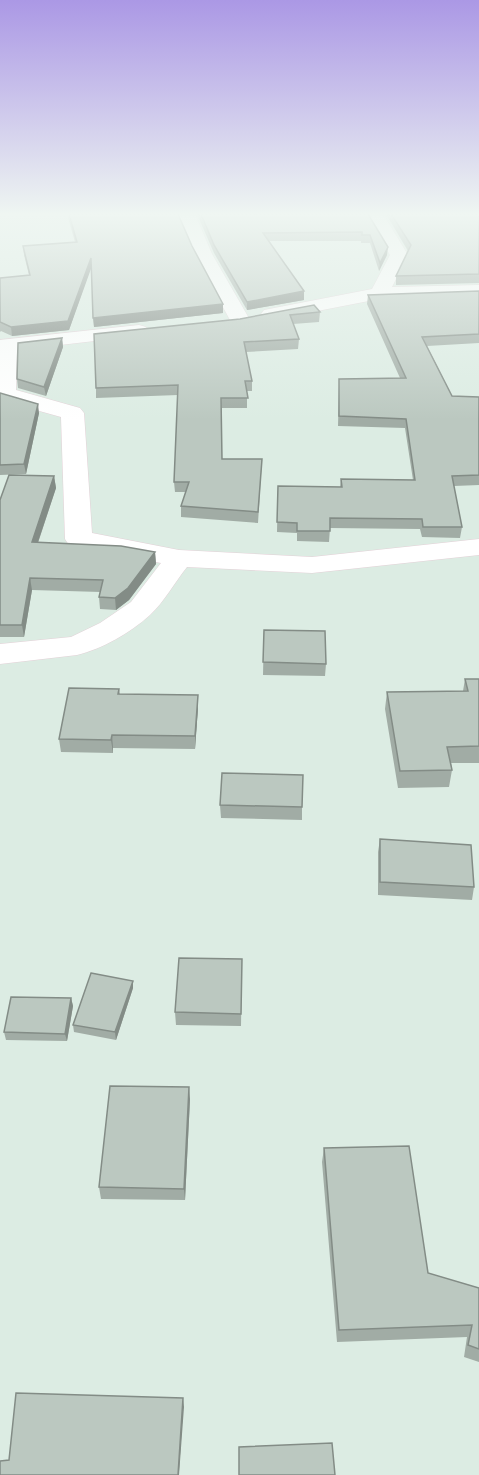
<svg xmlns="http://www.w3.org/2000/svg" width="479" height="1475" font-family="Barlow,sans-serif">
<rect width="100%" height="100%" fill="#dcece3"/>
<g fill="none" stroke-linecap="round" stroke-linejoin="round">
<defs>
<path id="street" d="M 177,214 L 195,214 L 212,254 L 250,320 L 247,324 L 240,326 L 233,324 L 230,320 L 194,254 Z
M 365,214 L 383,214 L 408,255 L 392,287 L 479,285 L 479,297 L 379,299 L 271,320 L 264,318 L 261,314 L 264,310 L 372,289 L 390,255 Z
M 139,325 L 146,327 L 149,331 L 146,335 L 17,350 L 16,390 L 80,408 L 84,413 L 92,533 L 179,550 L 312,557 L 479,539 L 479,555 L 312,573 L 187,567 C 175,582 164,602 150,615 C 130,633 102,649 77,655 L 0,664 L 0,644 L 71,637 L 100,623 L 131,602 L 161,563 L 69,545 L 65,539 L 61,417 L 0,400 L 0,340 Z"/>
</defs>
<use href="#street" stroke="#e3d1d7" stroke-width="1"/>
<use href="#street" fill="#fff" fill-rule="evenodd"/>
</g>
<path fill="#a1aca5" d="M 67,214 L 178,214 L 192,246 L 223,313 L 94,327 L 91,267 L 69,330 L 12,336 L 1,331 L 0,332 L 0,278 L 29,275 L 24,255 L 23,246 L 75,242 Z
M 197,214 L 368,214 L 387,255 L 379,271 L 370,243 L 361,243 L 361,241 L 269,241 L 304,291 L 304,300 L 247,310 L 214,253 Z
M 386,214 L 479,214 L 479,283 L 396,285 L 396,276 L 408,251 Z
M 479,291 L 479,343 L 427,346 L 452,396 L 479,397 L 479,485 L 454,486 L 462,527 L 460,538 L 422,537 L 420,529 L 330,528 L 329,542 L 297,541 L 297,533 L 277,532 L 278,486 L 340,487 L 341,479 L 413,480 L 405,428 L 338,426 L 339,388 L 400,378 L 367,304 L 368,295 Z
M 320,312 L 319,322 L 293,324 L 299,339 L 298,349 L 246,352 L 252,381 L 252,391 L 247,391 L 247,408 L 222,408 L 222,459 L 262,459 L 258,523 L 181,517 L 181,506 L 186,492 L 175,492 L 174,482 L 178,395 L 96,398 L 96,388 L 240,319 Z
M 62,338 L 63,347 L 46,396 L 18,388 L 17,379 Z
M 0,393 L 39,413 L 26,474 L 0,475 Z
M 54,476 L 56,488 L 38,543 L 155,552 L 156,564 L 129,600 L 116,610 L 100,609 L 99,597 L 101,592 L 32,590 L 24,637 L 0,637 L 0,500 Z
M 264,630 L 326,664 L 325,676 L 263,675 Z
M 465,679 L 479,679 L 479,763 L 451,763 L 452,770 L 449,787 L 398,788 L 385,709 L 387,692 L 463,691 Z
M 119,689 L 120,694 L 198,708 L 195,749 L 113,748 L 113,753 L 61,752 L 59,739 Z
M 220,805 L 302,807 L 302,820 L 221,818 Z
M 380,839 L 474,887 L 472,900 L 378,895 L 378,852 Z
M 242,959 L 241,1026 L 176,1025 L 175,1012 Z
M 133,981 L 133,988 L 116,1040 L 74,1032 L 73,1025 Z
M 71,998 L 73,1006 L 67,1041 L 6,1040 L 4,1032 Z
M 190,1099 L 185,1200 L 101,1199 L 99,1187 Z
M 324,1148 L 428,1273 L 479,1288 L 479,1362 L 464,1357 L 467,1337 L 337,1342 L 322,1162 Z"/>
<path fill="#838c86" d="M 388,247 L 387,255 L 379,271 L 380,263 Z
M 91,258 L 92,266 L 69,330 L 12,336 L 11,327 Z
M 304,291 L 304,300 L 247,310 L 247,302 Z
M 223,304 L 223,313 L 94,327 L 93,318 Z
M 62,338 L 63,347 L 46,396 L 44,387 Z
M 38,404 L 39,413 L 26,474 L 24,464 Z
M 54,476 L 56,488 L 34,554 L 32,542 Z
M 155,552 L 156,564 L 129,600 L 116,610 L 115,598 Z
M 30,578 L 32,590 L 24,637 L 22,625 Z
M 198,695 L 198,708 L 195,749 L 195,736 Z
M 112,735 L 113,748 L 113,753 L 111,740 Z
M 133,981 L 133,988 L 116,1040 L 115,1032 Z
M 71,998 L 73,1006 L 67,1041 L 65,1034 Z
M 189,1087 L 190,1099 L 185,1200 L 184,1189 Z
M 183,1398 L 184,1407 L 179,1475 L 178,1475 Z"/>
<path fill="#bbc8c0" stroke="#838c86" stroke-width="1.5" d="M 69,214 L 178,214 L 192,246 L 223,304 L 93,318 L 91,258 L 68,321 L 11,327 L 0,322 L 0,278 L 30,275 L 23,246 L 77,242 Z
M 201,214 L 368,214 L 388,247 L 380,263 L 370,235 L 362,235 L 362,232 L 263,233 L 304,291 L 247,302 L 214,245 Z
M 391,214 L 479,214 L 479,274 L 396,276 L 411,245 Z
M 479,291 L 479,334 L 422,337 L 452,396 L 479,397 L 479,475 L 452,476 L 462,527 L 423,527 L 422,519 L 330,518 L 330,531 L 297,531 L 297,523 L 277,522 L 278,486 L 342,487 L 341,479 L 415,480 L 406,419 L 339,416 L 339,379 L 406,378 L 368,295 Z
M 314,305 L 320,312 L 290,315 L 299,339 L 244,342 L 252,381 L 245,381 L 248,398 L 221,398 L 222,459 L 262,459 L 258,512 L 181,506 L 189,482 L 174,482 L 178,385 L 96,388 L 94,334 L 240,319 Z
M 62,338 L 44,387 L 17,379 L 18,343 Z
M 0,393 L 38,404 L 24,464 L 0,465 Z
M 9,475 L 54,476 L 32,542 L 121,546 L 155,552 L 128,588 L 115,598 L 99,597 L 103,580 L 30,578 L 22,625 L 0,625 L 0,500 Z
M 264,630 L 325,631 L 326,664 L 263,662 Z
M 465,679 L 479,679 L 479,746 L 447,747 L 452,770 L 400,771 L 387,692 L 468,691 Z
M 69,688 L 119,689 L 118,694 L 198,695 L 195,736 L 112,735 L 111,740 L 59,739 Z
M 222,773 L 303,775 L 302,807 L 220,805 Z
M 380,839 L 471,845 L 474,887 L 380,882 Z
M 179,958 L 242,959 L 241,1014 L 175,1012 Z
M 91,973 L 133,981 L 115,1032 L 73,1025 Z
M 11,997 L 71,998 L 65,1034 L 4,1032 Z
M 110,1086 L 189,1087 L 184,1189 L 99,1187 Z
M 409,1146 L 428,1273 L 479,1288 L 479,1349 L 468,1345 L 472,1325 L 339,1330 L 324,1148 Z
M 16,1393 L 183,1398 L 178,1475 L 0,1475 L 0,1461 L 9,1460 Z
M 332,1443 L 335,1475 L 239,1475 L 239,1447 Z"/>
<linearGradient id="sky" x2="0" y2="1"><stop stop-color="#ab98e5"/><stop offset="0.51" stop-color="#eff6f2"/><stop offset="1" stop-color="#eff6f2" stop-opacity="0"/></linearGradient>
<rect width="479" height="420" fill="url(#sky)"/>
</svg>
